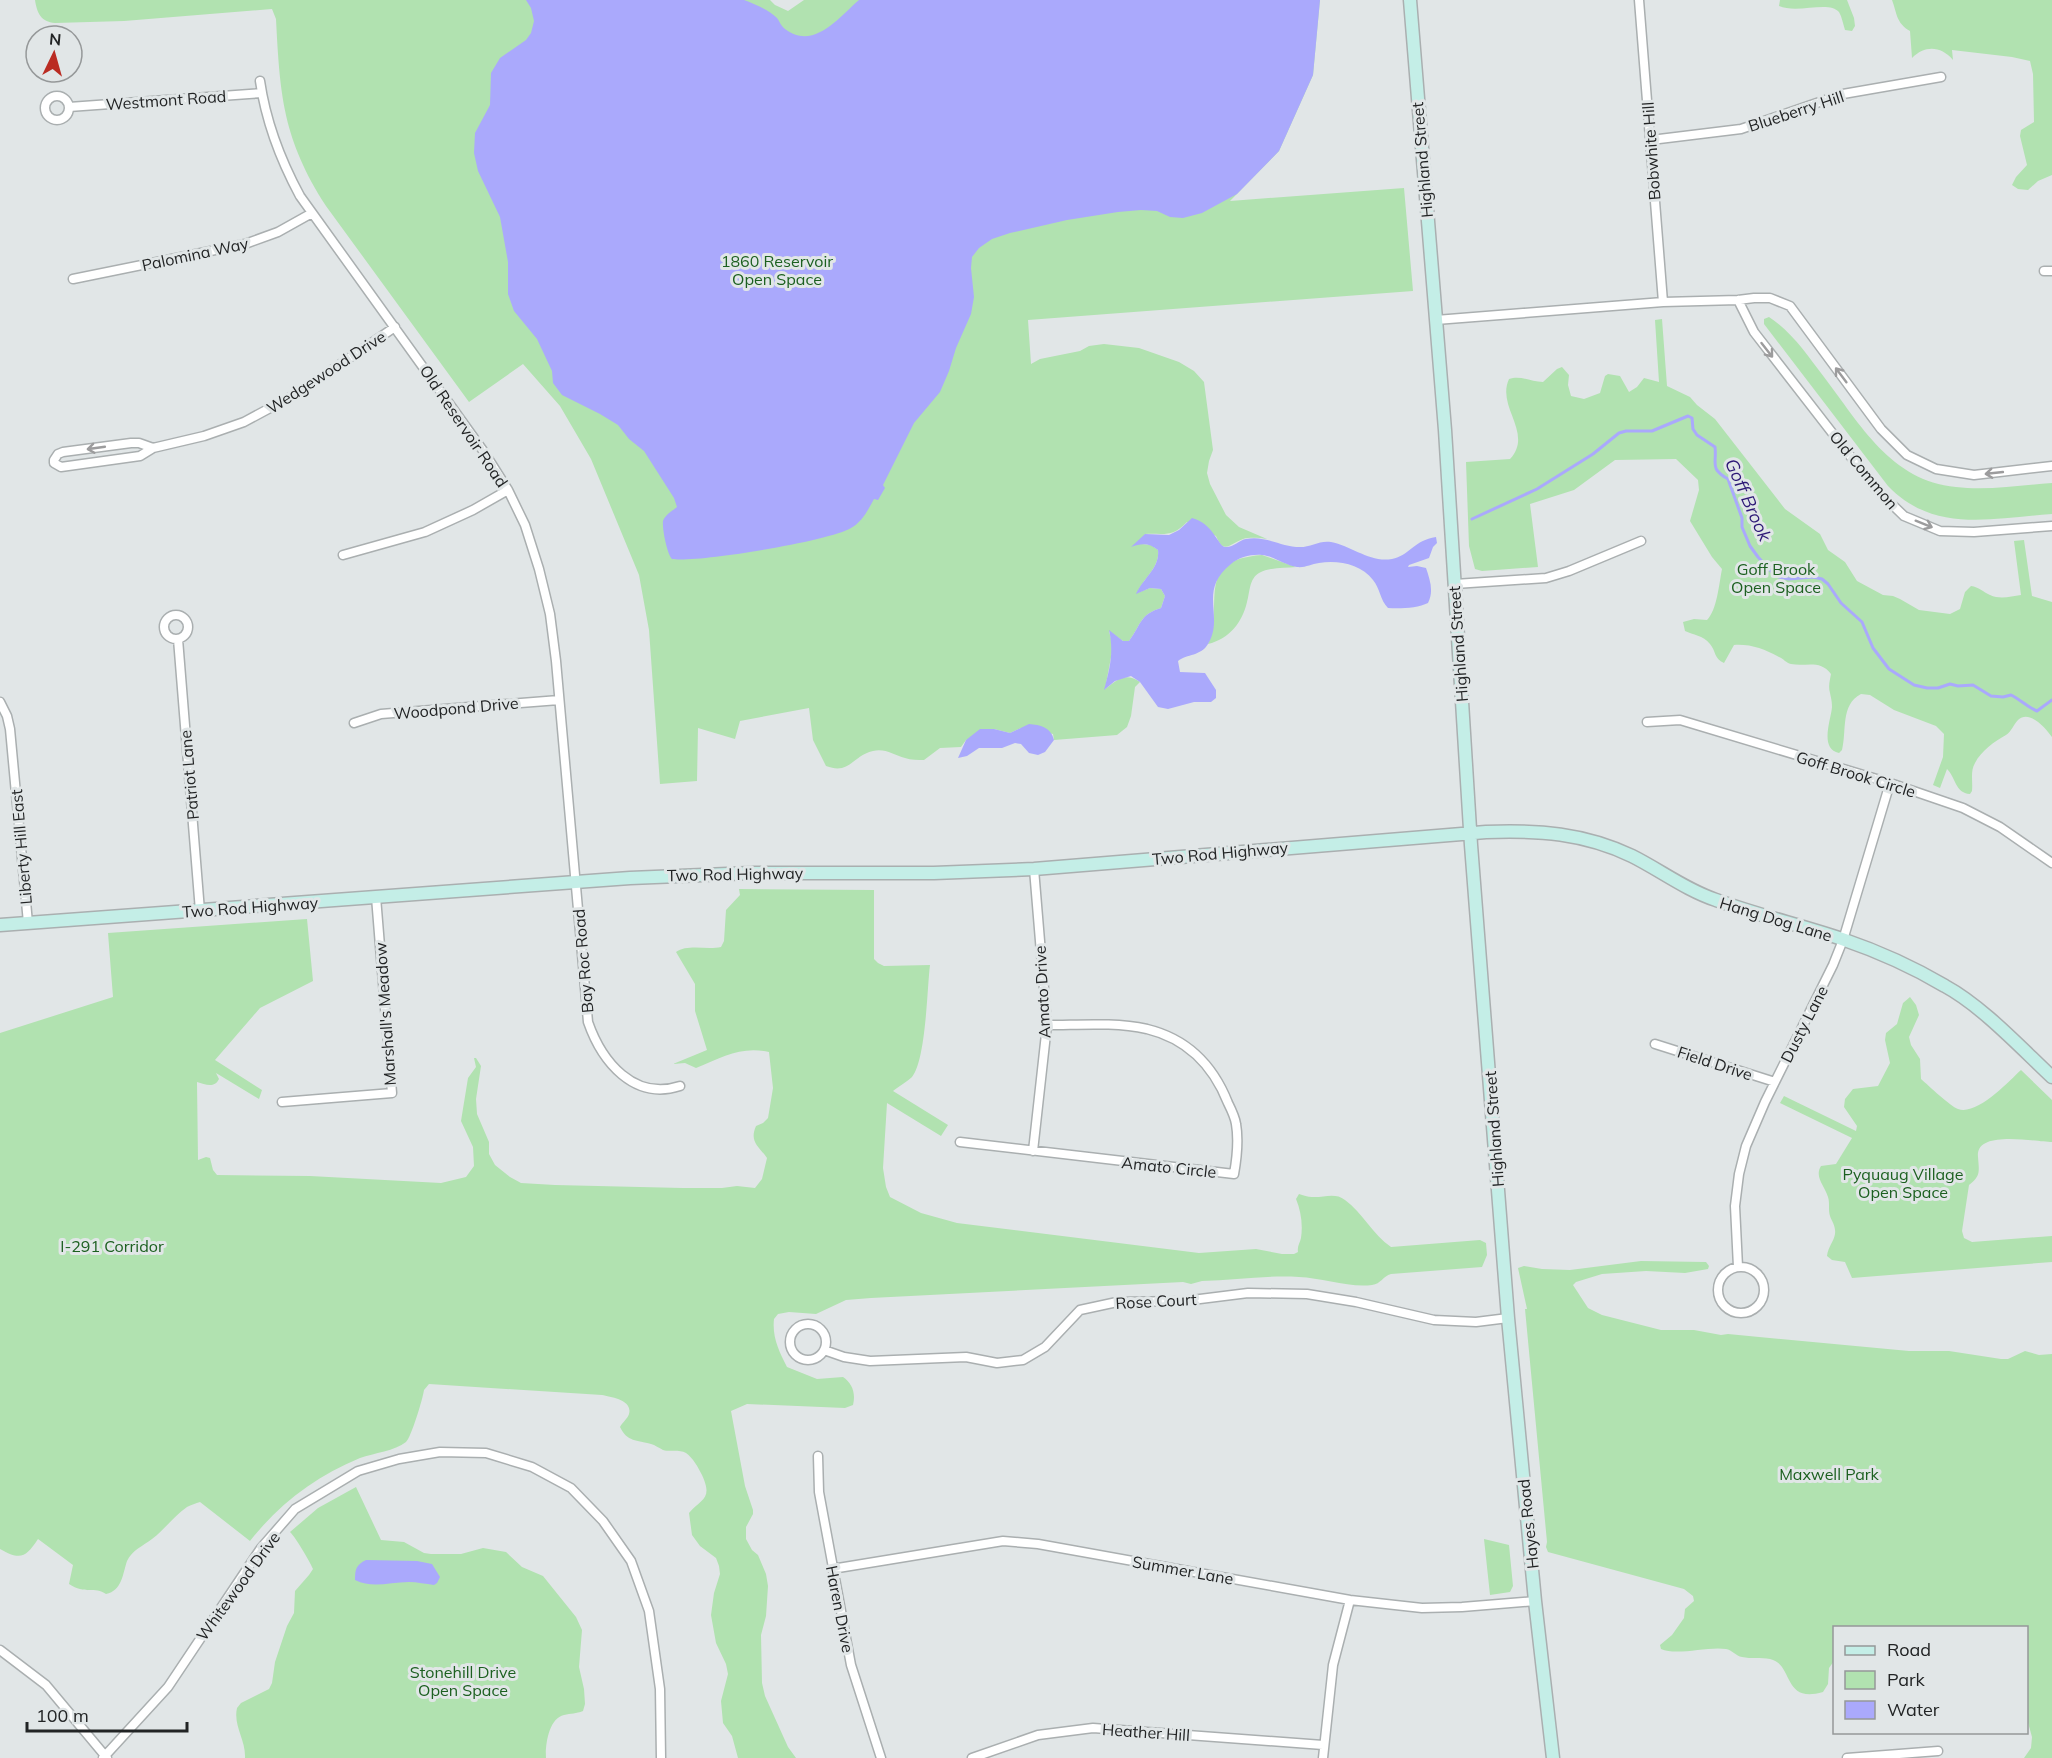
<svg xmlns="http://www.w3.org/2000/svg" width="2052" height="1758" font-family="Mulish,sans-serif">
<rect width="100%" height="100%" fill="#e1e6e7"/>
<path fill="#b1e2b0" d="M 35,0 L 770,0 L 775,5 L 788,11 L 804,0 L 1320,0 L 1313,75 L 1309,84 L 1279,151 L 1230,201 L 1404,188 L 1413,291 L 1028,320 L 1031,364 L 1040,359 L 1080,351 L 1089,346 L 1104,344 L 1139,348 L 1179,362 L 1194,371 L 1204,382 L 1213,450 L 1209,461 L 1207,473 L 1210,484 L 1226,515 L 1239,527 L 1267,539 C 1260,538 1250,537 1243,539 C 1229,544 1224,555 1216,536 L 1187,522 C 1172,538 1164,533 1145,534 L 1142,544 L 1151,545 L 1158,550 C 1160,568 1143,578 1137,593 L 1150,588 L 1161,589 L 1165,596 L 1161,608 C 1140,614 1141,625 1129,641 L 1123,641 L 1109,631 L 1113,647 L 1105,689 C 1118,680 1124,672 1140,682 L 1135,687 L 1131,716 L 1127,727 L 1117,735 L 1054,740 L 1053,734 L 1021,728 L 1010,733 L 994,729 L 966,740 L 961,747 L 940,748 L 924,760 C 918,760 911,760 905,758 C 894,755 885,748 873,751 C 852,756 850,775 826,766 L 813,740 L 809,708 L 740,721 L 735,739 L 698,728 L 697,781 L 660,784 L 649,630 L 639,575 L 591,459 L 560,406 L 523,364 L 469,402 L 326,206 C 283,139 280,96 276,19 L 272,9 L 124,21 L 55,23 C 41,22 37,13 35,0 Z
M 1780,0 L 1847,0 L 1854,18 L 1855,26 L 1852,31 L 1845,30 C 1843,24 1842,17 1839,12 C 1829,0 1798,14 1779,6 Z
M 1892,0 L 2052,0 L 2052,175 L 2038,181 L 2028,190 L 2018,189 L 2012,185 L 2016,177 L 2027,165 L 2020,136 L 2021,130 L 2034,122 L 2033,74 L 2030,61 L 2012,57 L 1952,50 L 1953,60 C 1941,46 1925,45 1912,58 L 1910,31 C 1896,23 1897,13 1892,0 Z
M 1769,317 C 1792,332 1807,355 1824,377 C 1860,424 1891,481 1956,487 C 1987,491 2021,485 2052,483 L 2052,514 C 1993,518 1934,534 1888,486 L 1764,324 L 1764,319 Z
M 1662,319 L 1667,386 L 1690,397 L 1697,405 L 1715,419 L 1785,509 L 1820,534 L 1828,550 L 1845,562 L 1857,581 L 1883,595 L 1893,596 L 1900,599 L 1919,610 L 1950,614 L 1960,609 L 1965,592 L 1971,586 C 1979,587 1983,592 1990,595 C 2001,600 2011,596 2021,595 L 2014,541 L 2024,540 L 2032,596 L 2052,602 L 2052,737 C 2046,729 2030,709 2018,720 C 2013,725 2012,731 2006,735 C 1995,741 1981,751 1975,763 C 1970,771 1973,782 1972,791 L 1970,794 C 1955,793 1956,778 1947,769 L 1940,788 L 1933,785 L 1943,757 L 1944,734 L 1936,726 L 1894,710 L 1870,695 L 1861,694 C 1840,705 1847,731 1842,750 L 1839,753 C 1819,749 1831,720 1832,707 C 1832,701 1831,698 1830,693 C 1828,686 1830,680 1831,674 C 1820,659 1806,667 1791,664 C 1786,663 1784,659 1779,657 C 1764,649 1751,644 1734,645 L 1724,663 C 1714,659 1716,651 1710,644 C 1703,635 1693,635 1685,631 L 1683,622 L 1694,619 L 1707,620 C 1717,610 1719,584 1722,569 L 1712,557 L 1690,521 L 1699,490 L 1698,480 L 1676,459 L 1615,460 L 1574,490 L 1530,504 L 1538,567 L 1482,571 L 1475,569 L 1469,546 L 1466,462 L 1510,459 C 1534,433 1496,407 1509,379 C 1521,375 1531,382 1543,382 L 1557,369 L 1562,367 L 1569,375 L 1568,385 L 1571,396 L 1584,399 L 1600,393 L 1605,376 L 1608,374 L 1620,376 L 1629,392 L 1637,387 L 1644,378 L 1659,382 L 1655,320 Z
M 1262,555 L 1296,567 C 1285,568 1270,567 1259,573 C 1249,579 1250,592 1247,602 C 1242,623 1229,639 1208,644 C 1225,604 1193,560 1262,555 Z
M 739,889 L 874,890 L 874,959 L 878,963 L 884,966 L 930,965 C 927,989 926,1060 912,1077 C 907,1082 899,1086 893,1091 L 948,1125 L 941,1136 L 887,1103 L 883,1168 L 886,1187 L 890,1197 L 921,1213 L 957,1223 L 1199,1253 L 1256,1249 L 1282,1254 L 1294,1254 L 1298,1252 C 1297,1246 1300,1243 1301,1238 C 1303,1225 1301,1211 1296,1199 L 1299,1194 C 1303,1195 1308,1197 1312,1197 C 1323,1198 1335,1192 1345,1200 C 1362,1212 1373,1235 1391,1247 L 1480,1240 L 1486,1243 L 1487,1255 L 1482,1267 L 1391,1274 C 1383,1276 1381,1284 1372,1285 C 1350,1288 1322,1278 1299,1277 C 1267,1275 1234,1280 1202,1281 L 1191,1284 L 1183,1282 L 871,1298 L 846,1300 L 816,1314 L 789,1312 L 778,1314 L 774,1319 C 772,1337 779,1351 787,1367 L 817,1379 L 843,1377 C 852,1383 856,1393 853,1405 L 845,1408 L 747,1404 L 731,1411 L 745,1486 L 753,1510 L 753,1514 L 746,1527 L 746,1539 L 752,1550 L 758,1555 L 766,1574 L 768,1586 L 766,1616 L 761,1635 L 762,1683 L 765,1696 L 788,1747 L 796,1758 L 738,1758 L 732,1736 L 723,1723 L 721,1701 L 728,1674 L 726,1664 L 716,1643 L 711,1615 L 714,1593 L 720,1574 L 719,1566 L 716,1558 L 700,1546 L 692,1535 L 689,1513 C 702,1498 713,1499 702,1475 C 698,1467 693,1458 686,1453 C 679,1449 670,1452 663,1450 C 659,1448 655,1445 651,1444 C 637,1440 627,1442 620,1427 C 622,1423 628,1418 629,1414 C 633,1400 611,1397 602,1395 L 429,1384 L 424,1390 C 423,1398 411,1438 406,1442 C 395,1451 374,1453 360,1458 C 316,1476 279,1504 250,1541 L 200,1502 C 196,1503 191,1505 187,1507 C 174,1516 164,1530 152,1539 C 143,1546 132,1550 127,1561 C 123,1573 122,1591 106,1594 C 95,1586 85,1595 69,1584 L 73,1565 L 38,1539 C 26,1557 21,1561 0,1549 L 0,1033 L 113,997 L 108,933 L 307,919 L 313,981 L 260,1008 L 215,1060 L 262,1090 L 259,1099 L 216,1073 L 219,1079 C 214,1089 205,1084 197,1082 L 198,1160 L 206,1157 L 210,1158 L 213,1170 L 217,1175 L 310,1176 L 441,1183 L 466,1177 L 474,1166 L 473,1147 L 461,1121 L 468,1078 L 476,1067 L 474,1058 L 476,1058 L 481,1066 L 476,1099 L 477,1114 L 489,1142 L 489,1154 L 495,1165 L 510,1177 L 521,1183 L 555,1185 L 683,1188 L 722,1188 L 737,1186 L 755,1188 L 762,1179 L 767,1158 C 759,1146 749,1142 756,1126 L 763,1123 L 768,1118 L 773,1088 L 769,1052 C 741,1046 723,1057 696,1068 L 685,1063 L 673,1064 L 707,1050 L 695,1011 L 695,984 L 676,952 C 687,944 707,950 721,947 L 724,941 L 726,910 L 740,895 Z
M 1910,997 L 1916,1005 L 1919,1015 L 1909,1037 L 1911,1045 L 1920,1059 L 1921,1079 C 1929,1086 1950,1106 1958,1109 C 1977,1116 2009,1081 2021,1070 L 2052,1100 L 2052,1142 C 2035,1142 1975,1129 1978,1157 C 1979,1171 1981,1176 1969,1185 L 1962,1231 L 1964,1238 L 1972,1242 L 2052,1236 L 2052,1262 L 1852,1278 L 1845,1262 L 1832,1260 L 1827,1256 C 1828,1247 1834,1241 1835,1234 C 1836,1226 1832,1222 1830,1216 C 1828,1210 1830,1203 1828,1197 C 1825,1186 1814,1177 1821,1166 L 1836,1164 L 1852,1138 L 1780,1103 L 1784,1096 L 1856,1131 L 1857,1126 L 1844,1107 L 1845,1099 L 1853,1089 L 1878,1086 L 1890,1063 L 1885,1040 L 1886,1033 L 1897,1024 L 1903,1003 Z
M 1641,1261 L 1706,1262 L 1709,1266 L 1708,1269 L 1685,1273 L 1646,1271 L 1602,1274 L 1576,1282 L 1573,1285 L 1588,1308 L 1602,1315 L 1661,1330 L 1694,1330 L 1721,1335 L 1728,1334 L 1909,1351 L 1949,1351 L 2001,1359 L 2008,1359 L 2025,1351 L 2039,1355 L 2052,1354 L 2052,1758 L 2024,1758 L 2031,1748 L 2032,1737 L 2027,1719 L 2026,1628 L 1834,1628 L 1834,1661 L 1829,1668 L 1828,1684 L 1823,1692 C 1782,1704 1794,1664 1770,1659 C 1761,1657 1751,1659 1742,1657 C 1736,1656 1732,1650 1726,1649 C 1708,1646 1677,1656 1661,1649 L 1660,1645 L 1672,1635 L 1684,1618 L 1685,1609 L 1694,1601 L 1693,1596 L 1684,1589 L 1548,1552 L 1546,1547 L 1547,1542 L 1525,1309 L 1527,1309 L 1518,1268 L 1524,1266 L 1542,1269 L 1570,1270 Z
M 356,1487 L 381,1540 L 404,1542 L 424,1553 L 431,1554 L 461,1554 L 483,1548 L 506,1552 L 522,1567 L 543,1576 L 576,1617 L 582,1630 L 579,1667 L 584,1689 L 585,1704 L 583,1711 C 576,1714 571,1713 564,1715 C 549,1718 545,1745 546,1758 L 245,1758 C 246,1740 233,1726 237,1708 L 241,1703 L 269,1689 L 272,1683 L 275,1662 L 287,1626 L 294,1613 L 295,1591 L 309,1575 L 313,1569 C 309,1560 296,1538 290,1532 L 318,1508 Z
M 1484,1539 L 1509,1545 L 1513,1586 L 1510,1592 L 1490,1595 Z"/>
<path fill="#aaa9fc" d="M 526,0 L 744,0 C 755,4 769,10 777,18 C 780,22 781,26 785,29 C 814,51 839,17 859,0 L 1320,0 L 1313,75 L 1279,151 L 1237,194 L 1202,213 L 1183,218 L 1170,217 L 1157,211 L 1141,210 L 1118,212 L 1067,220 L 1010,233 L 992,239 L 979,248 L 972,257 L 971,268 L 974,297 L 971,314 L 956,348 L 949,371 L 940,392 L 914,423 L 883,485 L 885,488 L 878,500 L 874,499 C 868,510 862,522 851,528 C 830,541 697,563 672,559 C 667,554 662,528 663,521 C 665,515 672,511 677,507 L 674,498 L 644,451 L 629,439 L 618,425 L 600,414 L 562,395 L 553,383 L 552,371 L 537,339 L 514,311 L 508,294 L 508,262 L 500,217 L 478,171 L 474,153 L 475,133 L 490,105 L 491,73 L 500,58 L 526,40 L 531,33 L 534,21 L 531,8 Z
M 1192,518 C 1213,523 1218,546 1225,547 C 1233,548 1239,540 1246,539 C 1265,535 1281,547 1300,547 C 1311,547 1320,540 1331,542 C 1352,546 1370,563 1392,559 C 1409,556 1414,540 1436,537 L 1437,543 L 1433,547 L 1429,558 L 1409,565 L 1408,567 L 1417,566 L 1426,568 C 1430,580 1434,591 1428,603 C 1418,608 1400,609 1388,608 C 1380,600 1380,588 1373,580 C 1361,564 1338,560 1319,563 C 1311,564 1305,568 1297,567 C 1284,565 1274,556 1262,555 C 1252,554 1239,557 1231,564 C 1197,591 1225,616 1208,644 C 1201,656 1187,654 1178,661 L 1180,672 L 1205,673 L 1216,690 L 1216,698 L 1211,702 L 1194,702 L 1168,709 L 1158,707 L 1140,682 L 1131,676 L 1115,681 L 1104,690 C 1110,668 1114,652 1109,630 L 1123,641 L 1129,641 C 1141,625 1140,614 1161,608 L 1165,596 L 1161,589 L 1150,588 L 1136,594 C 1143,578 1160,568 1158,550 C 1149,543 1142,543 1131,547 L 1145,534 L 1169,535 L 1179,530 Z
M 1029,724 C 1040,725 1051,727 1054,740 L 1045,752 L 1038,755 L 1029,753 L 1021,744 L 1015,743 L 1002,748 L 979,748 L 967,756 L 958,758 L 966,740 L 980,729 L 994,729 L 1010,733 Z
M 366,1560 L 417,1561 L 432,1564 L 440,1577 L 437,1583 L 434,1585 C 426,1584 417,1582 409,1582 C 389,1582 373,1589 355,1580 C 355,1569 356,1565 366,1560 Z"/>
<g fill="none" stroke-linecap="round" stroke-linejoin="round">
<path stroke="#aaa9fc" stroke-width="3" d="M 1472,519 L 1537,489 L 1593,454 L 1619,433 L 1626,431 L 1652,431 L 1688,416 L 1692,418 L 1693,429 L 1697,435 L 1715,447 C 1717,464 1709,468 1728,479 L 1742,518 L 1742,527 L 1750,546 L 1758,557 L 1771,571 L 1779,577 L 1789,579 L 1813,577 L 1822,579 L 1828,584 L 1841,603 L 1862,622 L 1873,648 L 1889,669 L 1914,685 L 1927,688 L 1938,688 L 1950,684 L 1958,686 L 1973,685 L 1991,696 L 2003,697 L 2011,695 C 2021,700 2027,707 2037,711 L 2052,700"/>
<defs>
<path id="street" d="M 1639,0 L 1663,302
M 260,81 C 266,122 280,159 300,196 L 484,452 L 508,490 L 525,525 L 539,569 L 550,614 L 556,661 L 588,1022 C 602,1062 634,1101 680,1086
M45 108a12 12 0 1 1 24 0a12 12 0 1 1-24 0Z
M 69,107 L 262,93
M 1651,140 L 1741,129 L 1843,94 L 1941,77
M 2044,271 L 2052,271
M 73,279 L 245,244 L 278,232 L 312,213
M 1738,300 L 1754,332 L 1875,488 L 1904,516 L 1940,531 L 1974,532 L 2052,526
M 1436,320 L 1663,302 L 1738,300 L 1754,298 L 1770,298 L 1790,306 L 1881,429 L 1907,455 L 1936,469 L 1974,475 L 2052,466
M 153,448 L 139,443 L 131,443 L 63,452 L 58,454 L 54,460 L 54,463 L 61,467 L 140,456 L 153,448 L 204,436 L 244,422 L 298,393 L 395,327
M 343,555 L 425,532 L 473,510 L 508,490
M 1455,584 L 1546,578 L 1569,571 L 1641,541
M164 627a12 12 0 1 1 24 0a12 12 0 1 1-24 0Z
M 178,639 L 200,911
M 0,702 L 7,716 L 10,729 L 28,923
M 1647,722 L 1680,720 L 1890,783 L 1963,808 L 2000,827 L 2052,863
M 354,723 L 381,714 L 559,700
M 1655,1044 L 1775,1082
M 282,1102 L 392,1093 L 376,897
M 960,1142 L 1234,1174 C 1237,1157 1239,1141 1236,1124 C 1235,1117 1231,1109 1228,1103 C 1213,1065 1188,1039 1147,1029 C 1114,1022 1080,1025 1047,1025
M 1033,1151 L 1047,1025 L 1034,869
M 1738,1267 L 1735,1206 L 1739,1174 L 1746,1146 L 1765,1102 L 1833,965 L 1843,940 L 1890,783
M1718 1290a23 23 0 1 1 46 0a23 23 0 1 1-46 0Z
M790 1342a18 18 0 1 1 36 0a18 18 0 1 1-36 0Z
M 824,1350 L 844,1357 L 870,1361 L 966,1357 L 997,1363 L 1023,1360 L 1045,1347 L 1080,1310 L 1117,1302 L 1184,1301 L 1248,1293 L 1307,1294 L 1356,1302 L 1434,1320 L 1476,1322 L 1508,1318
M 818,1456 L 819,1492 L 851,1665 L 881,1758
M 832,1569 L 1003,1541 L 1038,1544 L 1350,1600 L 1422,1608 L 1462,1607 L 1535,1601
M 0,1650 L 46,1685 L 107,1758
M 103,1758 L 168,1687 L 261,1548 L 295,1509 L 358,1471 L 399,1459 L 440,1452 L 486,1453 L 532,1467 L 571,1488 L 603,1521 L 631,1561 L 649,1611 L 660,1689 L 661,1758
M 972,1758 L 1038,1735 L 1093,1728 L 1323,1745
M 1323,1758 L 1333,1665 L 1350,1600
M 1847,1758 L 1938,1751"/>
<path id="secondary" d="M 1410,0 L 1445,430 L 1471,845 L 1508,1318 L 1535,1601 L 1553,1758
M 0,925 L 630,878 L 752,873 L 934,873 L 1034,869 L 1486,832 C 1538,830 1584,833 1632,856 C 1660,870 1686,890 1716,900 C 1757,915 1800,925 1842,939 C 1877,951 1913,967 1945,986 C 1982,1006 2021,1048 2052,1077"/>
</defs>
<use href="#street" stroke="#aaafb0" stroke-width="11"/>
<use href="#secondary" stroke="#aaafb0" stroke-width="15"/>
<use href="#street" stroke="#fff" stroke-width="8"/>
<use href="#secondary" stroke="#c4eee7" stroke-width="12"/>
</g>
<defs><path id="oneway-shaft" d="M-6 0H5M1.5-3L5.5 0L1.5 3" fill="none" stroke-width="1.6" stroke-linecap="round" stroke-linejoin="round" transform="scale(1.5)"/></defs>
<g stroke="#9c9c9d">
<use href="#oneway-shaft" transform="translate(1767 350) rotate(52)"/>
<use href="#oneway-shaft" transform="translate(1841 375) rotate(-127)"/>
<use href="#oneway-shaft" transform="translate(96 448) rotate(172)"/>
<use href="#oneway-shaft" transform="translate(1994 473) rotate(174)"/>
<use href="#oneway-shaft" transform="translate(1924 524) rotate(22)"/>
</g>
<g text-anchor="middle" stroke-width="6" stroke-linejoin="round" paint-order="stroke">
<g font-size="16" fill="#222425" stroke="#e1e6e7">
<text transform="translate(166 100) rotate(-4)" y="6">Westmont Road</text>
<text transform="translate(1796 111) rotate(-18)" y="6">Blueberry Hill</text>
<text transform="translate(1651 151) rotate(-94)" y="6">Bobwhite Hill</text>
<text transform="translate(1422 160) rotate(-95)" y="6">Highland Street</text>
<text transform="translate(195 254) rotate(-12)" y="6">Palomina Way</text>
<text transform="translate(326 372) rotate(-33)" y="6">Wedgewood Drive</text>
<text transform="translate(464 426) rotate(56)" y="6">Old Reservoir Road</text>
<text transform="translate(1864 470) rotate(50)" y="6">Old Common</text>
<text transform="translate(1458 644) rotate(-94)" y="6">Highland Street</text>
<text transform="translate(456 708) rotate(-5)" y="6">Woodpond Drive</text>
<text transform="translate(1856 774) rotate(17)" y="6">Goff Brook Circle</text>
<text transform="translate(189 775) rotate(-95)" y="6">Patriot Lane</text>
<text transform="translate(21 847) rotate(-95)" y="6">Liberty Hill East</text>
<text transform="translate(1220 853) rotate(-5)" y="6">Two Rod Highway</text>
<text transform="translate(735 874) rotate(-1)" y="6">Two Rod Highway</text>
<text transform="translate(250 907) rotate(-4)" y="6">Two Rod Highway</text>
<text transform="translate(1776 919) rotate(17)" y="6">Hang Dog Lane</text>
<text transform="translate(583 961) rotate(-95)" y="6">Bay Roc Road</text>
<text transform="translate(1042 992) rotate(-93)" y="6">Amato Drive</text>
<text transform="translate(385 1014) rotate(-94)" y="6">Marshall's Meadow</text>
<text transform="translate(1804 1024) rotate(-63)" y="6">Dusty Lane</text>
<text transform="translate(1715 1063) rotate(18)" y="6">Field Drive</text>
<text transform="translate(1494 1129) rotate(-94)" y="6">Highland Street</text>
<text transform="translate(1169 1167) rotate(6)" y="6">Amato Circle</text>
<text transform="translate(1156 1301) rotate(-3)" y="6">Rose Court</text>
<text transform="translate(1528 1524) rotate(-96)" y="6">Hayes Road</text>
<text transform="translate(1183 1570) rotate(10)" y="6">Summer Lane</text>
<text transform="translate(238 1586) rotate(-54)" y="6">Whitewood Drive</text>
<text transform="translate(840 1609) rotate(79)" y="6">Haren Drive</text>
<text transform="translate(1146 1732) rotate(4)" y="6">Heather Hill</text>
</g>
<g font-size="16" fill="#1c6020" stroke="#e1e6e7">
<text x="777" y="267">1860 Reservoir<tspan x="777" dy="18">Open Space</tspan></text>
<text x="1776" y="575">Goff Brook<tspan x="1776" dy="18">Open Space</tspan></text>
<text x="1903" y="1180">Pyquaug Village<tspan x="1903" dy="18">Open Space</tspan></text>
<text x="112" y="1252">I-291 Corridor</text>
<text x="1829" y="1480">Maxwell Park</text>
<text x="463" y="1678">Stonehill Drive<tspan x="463" dy="18">Open Space</tspan></text>
</g>
<g font-size="18" font-style="italic" fill="#2d1876" stroke="#e1e6e7">
<text transform="translate(1748 500) rotate(66)" y="6">Goff Brook</text>
</g>
</g>
<rect x="1833" y="1626" width="195" height="108" fill="#e1e6e7" stroke="#959899" stroke-width="1.5"/>
<rect x="1845" y="1646" width="30" height="9" fill="#c4eee7" stroke="#959899" stroke-width="1.5"/>
<text x="1887" y="1656" font-size="18" fill="#222425">Road</text>
<rect x="1845" y="1671" width="30" height="18" fill="#b1e2b0" stroke="#959899" stroke-width="1.5"/>
<text x="1887" y="1686" font-size="18" fill="#222425">Park</text>
<rect x="1845" y="1701" width="30" height="18" fill="#aaa9fc" stroke="#959899" stroke-width="1.5"/>
<text x="1887" y="1716" font-size="18" fill="#222425">Water</text>
<g transform="translate(54 54) rotate(5)"><circle r="28" fill="#e1e6e7" stroke="#959899" stroke-width="1.5"/>
<path d="M0-4.5L10 22L0 15L-10 22Z" fill="#ba2c23"/>
<text y="-9" font-size="16" font-weight="bold" text-anchor="middle" fill="#222425">N</text>
</g>
<path d="M27 1722v9h160v-9" fill="none" stroke="#222425" stroke-width="3"/>
<text x="36" y="1722" font-size="18" fill="#222425" stroke="#e1e6e7" stroke-width="4.5" paint-order="stroke">100 m</text>
</svg>
